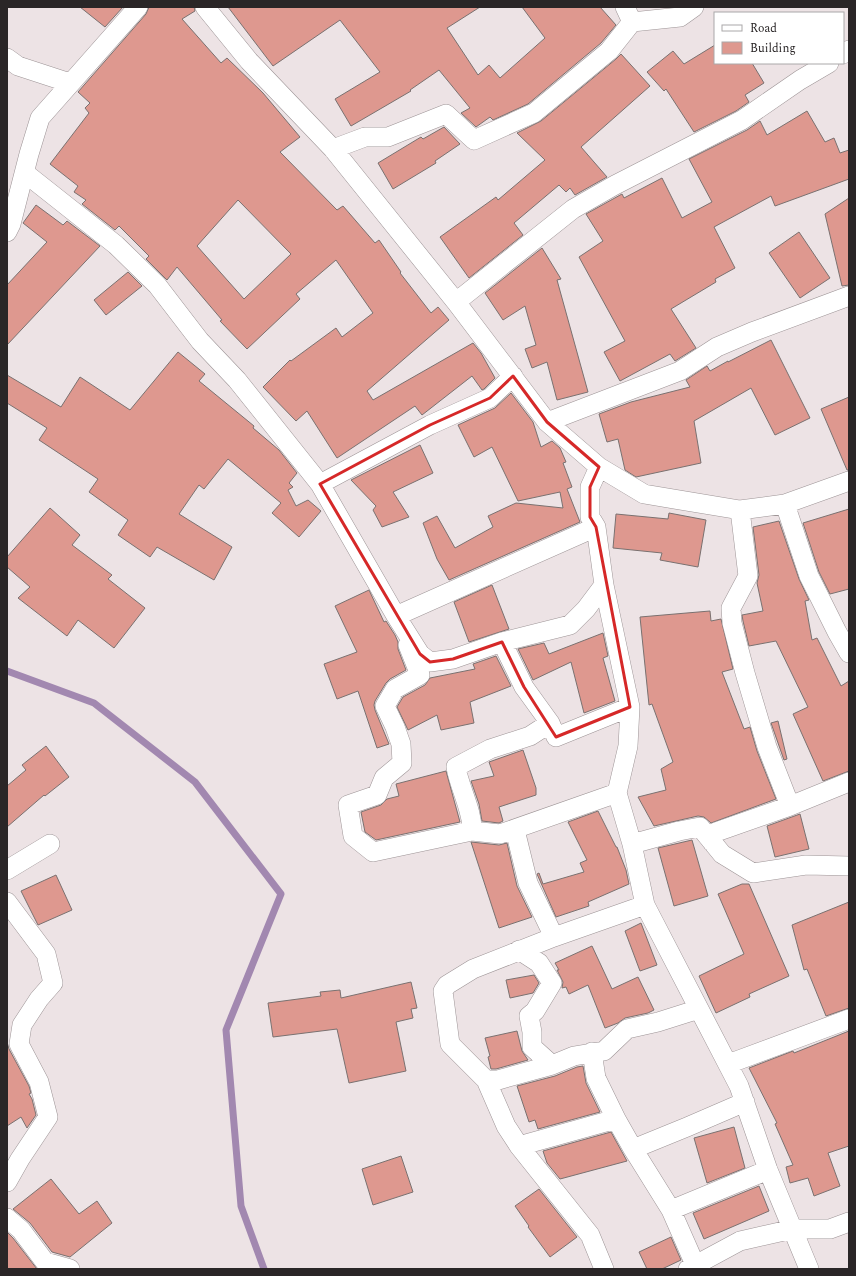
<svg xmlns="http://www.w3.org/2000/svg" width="856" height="1276" font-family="Spectral,serif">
<rect width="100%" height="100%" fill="#ede3e5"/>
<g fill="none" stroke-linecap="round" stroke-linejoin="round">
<path stroke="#a288b0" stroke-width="7" d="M 7,671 L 94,703 L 195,782 L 281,894 L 226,1030 L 241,1206 L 264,1269"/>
</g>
<path fill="#de988f" stroke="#7a7170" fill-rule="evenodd" d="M 80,7 L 123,7 L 105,27 Z
M 149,7 L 194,7 L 195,11 L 182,19 L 221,63 L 227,58 L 263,93 L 300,137 L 280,152 L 337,210 L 343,206 L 375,243 L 379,240 L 401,272 L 400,273 L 431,313 L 438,307 L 449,320 L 367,391 L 373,400 L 473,343 L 481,353 L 495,378 L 484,389 L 482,390 L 472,376 L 422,415 L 415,406 L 337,458 L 307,411 L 296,421 L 263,387 L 290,360 L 291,361 L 336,328 L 342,337 L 373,313 L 336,260 L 296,294 L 300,299 L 247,349 L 220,321 L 222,320 L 177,267 L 167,280 L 146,259 L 149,256 L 119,226 L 115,230 L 82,204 L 86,200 L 74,192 L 78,186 L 50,164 L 89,113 L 85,108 L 90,103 L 78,92 L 146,14 ZM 238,200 L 291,254 L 244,299 L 197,246 Z
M 228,7 L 480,7 L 447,28 L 478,75 L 489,65 L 500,78 L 545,38 L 522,7 L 600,7 L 616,25 L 601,43 L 528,104 L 493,120 L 490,117 L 476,127 L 461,113 L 470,108 L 439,70 L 410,90 L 411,91 L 351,126 L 335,99 L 380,72 L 340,20 L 273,66 Z
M 715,45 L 715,63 L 752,63 L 764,83 L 745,95 L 749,102 L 736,111 L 694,132 L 666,89 L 664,91 L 647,72 L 673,51 L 684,64 Z
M 621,54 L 650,86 L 581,147 L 607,177 L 575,195 L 570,188 L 566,192 L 559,185 L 514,223 L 523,235 L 469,278 L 440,237 L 496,197 L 498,200 L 545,160 L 517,133 L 541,121 L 616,59 Z
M 807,111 L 825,142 L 834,138 L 840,153 L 849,150 L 849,179 L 775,206 L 771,196 L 714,227 L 735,268 L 715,279 L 716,282 L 671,309 L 696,348 L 675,361 L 670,354 L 620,381 L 604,352 L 625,341 L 579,257 L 603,241 L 586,214 L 622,194 L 624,198 L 662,178 L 682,218 L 712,202 L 689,159 L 747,130 L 760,121 L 767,135 Z
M 444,127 L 460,144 L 435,161 L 436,163 L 393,189 L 378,163 L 421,137 L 423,139 Z
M 849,198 L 849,285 L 842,286 L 825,214 Z
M 36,205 L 63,225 L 67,221 L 100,246 L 7,345 L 7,285 L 47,242 L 23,223 Z
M 799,232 L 830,278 L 800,298 L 769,253 Z
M 542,248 L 561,279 L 557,280 L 588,392 L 557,400 L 547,362 L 532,368 L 525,349 L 536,345 L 525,306 L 503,320 L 485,293 Z
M 128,272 L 142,286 L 106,315 L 94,300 Z
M 771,340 L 810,418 L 775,435 L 751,388 L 694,421 L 701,463 L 636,477 L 625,470 L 618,439 L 607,442 L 599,414 L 631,402 L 690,387 L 686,380 L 707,366 L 710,371 L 728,361 L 728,362 Z
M 178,352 L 205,374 L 199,381 L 254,426 L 253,428 L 279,450 L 297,473 L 289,483 L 293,487 L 288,490 L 296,506 L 308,500 L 321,511 L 299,537 L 272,513 L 281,503 L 228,459 L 204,489 L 199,485 L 179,514 L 232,547 L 214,580 L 157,547 L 150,557 L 118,535 L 128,520 L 89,492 L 98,479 L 39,440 L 47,428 L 7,403 L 7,375 L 61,407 L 80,377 L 130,410 Z
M 511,393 L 533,422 L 541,447 L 552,441 L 560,448 L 566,462 L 563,463 L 572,487 L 567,489 L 580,522 L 449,580 L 437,559 L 423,523 L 437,516 L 455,548 L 493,527 L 488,516 L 516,503 L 563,508 L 560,492 L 518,501 L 492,447 L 474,457 L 458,425 L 495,408 Z
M 849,397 L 849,470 L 847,470 L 821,409 Z
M 420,445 L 433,473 L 393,492 L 409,517 L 382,527 L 373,510 L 376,506 L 351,480 Z
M 50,508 L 80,535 L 72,545 L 112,575 L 108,579 L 145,608 L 114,648 L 78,620 L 67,636 L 18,598 L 30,587 L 7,567 L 7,557 Z
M 849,509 L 849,589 L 830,594 L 819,572 L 803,523 Z
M 669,513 L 706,520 L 698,567 L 660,560 L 662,553 L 613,548 L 616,514 L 668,519 Z
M 779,521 L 799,579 L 809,600 L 805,601 L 812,640 L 817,638 L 841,686 L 849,681 L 849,771 L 823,781 L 793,714 L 808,707 L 776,641 L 749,646 L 743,621 L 742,615 L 763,611 L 757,583 L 759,575 L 753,527 Z
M 492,585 L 509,629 L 469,642 L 454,602 Z
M 369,590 L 384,622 L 386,621 L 395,635 L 398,642 L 398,649 L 406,670 L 390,679 L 386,683 L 375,701 L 374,705 L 375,710 L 389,744 L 377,748 L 358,691 L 337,699 L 324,664 L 357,652 L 335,606 Z
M 710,611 L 711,621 L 721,619 L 733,669 L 722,672 L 744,729 L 750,727 L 757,751 L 776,799 L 711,823 L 704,817 L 698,816 L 654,826 L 638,797 L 666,790 L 661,769 L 673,762 L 652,704 L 649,705 L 640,617 Z
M 603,633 L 608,656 L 603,658 L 615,701 L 584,713 L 571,662 L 533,680 L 518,649 L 544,643 L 549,654 Z
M 496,656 L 511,686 L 470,702 L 474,723 L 441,730 L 437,715 L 408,730 L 397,707 L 403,697 L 425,685 L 430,678 L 475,669 L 473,664 Z
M 778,721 L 787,759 L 784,760 L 771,723 Z
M 46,746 L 69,777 L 45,796 L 44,795 L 7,827 L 7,786 L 26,770 L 22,765 Z
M 523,750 L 536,788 L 536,795 L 499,807 L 503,821 L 499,823 L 482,821 L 479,804 L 471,781 L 494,776 L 489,762 Z
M 446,771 L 460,822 L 376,840 L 365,832 L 361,812 L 381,805 L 387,799 L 399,796 L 396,784 Z
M 598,811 L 616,847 L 617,847 L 626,870 L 629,884 L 588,902 L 589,906 L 556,917 L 537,874 L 539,873 L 543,884 L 584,872 L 580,863 L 587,860 L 568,822 Z
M 800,814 L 809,849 L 775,857 L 767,826 Z
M 692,840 L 708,896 L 674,906 L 658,848 Z
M 471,842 L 499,845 L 507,843 L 517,886 L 532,917 L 499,928 Z
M 56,875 L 72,910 L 38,925 L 21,891 Z
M 742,884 L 749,884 L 789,976 L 749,994 L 750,997 L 716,1013 L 699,976 L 744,954 L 718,894 Z
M 849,902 L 849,1008 L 826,1016 L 807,969 L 804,970 L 792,925 Z
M 641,923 L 657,965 L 640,971 L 625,931 Z
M 592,946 L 612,989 L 638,977 L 654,1010 L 648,1013 L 625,1018 L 618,1023 L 605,1028 L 588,985 L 569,994 L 566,987 L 562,988 L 563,982 L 557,970 L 559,970 L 555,963 Z
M 534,975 L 539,983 L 533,993 L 510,998 L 506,980 Z
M 411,982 L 417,1008 L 411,1009 L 413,1018 L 396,1022 L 406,1071 L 349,1083 L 337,1029 L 273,1037 L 268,1003 L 321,996 L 320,992 L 340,990 L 341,998 Z
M 517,1031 L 522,1051 L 528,1060 L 496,1069 L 491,1069 L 488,1057 L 490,1056 L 485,1038 Z
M 849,1031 L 849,1146 L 828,1153 L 840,1186 L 814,1196 L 808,1178 L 790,1183 L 786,1167 L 793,1165 L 775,1124 L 777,1123 L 749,1068 L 793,1051 L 794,1053 Z
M 7,1042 L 9,1049 L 29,1086 L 31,1093 L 29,1094 L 32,1099 L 36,1115 L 27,1128 L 21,1117 L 7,1126 Z
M 583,1066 L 586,1083 L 600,1112 L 538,1129 L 535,1120 L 529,1122 L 517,1086 L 555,1076 L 577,1067 Z
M 734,1127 L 745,1168 L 707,1183 L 694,1138 Z
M 611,1132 L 627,1161 L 560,1179 L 547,1163 L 543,1151 Z
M 401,1156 L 413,1192 L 373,1205 L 362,1169 Z
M 51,1179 L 79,1214 L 97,1201 L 112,1223 L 70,1257 L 52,1252 L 30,1223 L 13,1209 Z
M 759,1186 L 769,1211 L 704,1239 L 693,1213 Z
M 539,1189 L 577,1237 L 550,1257 L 528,1227 L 529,1226 L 515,1206 Z
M 7,1232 L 13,1238 L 37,1269 L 7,1269 Z
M 671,1237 L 681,1260 L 662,1269 L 647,1269 L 639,1252 Z"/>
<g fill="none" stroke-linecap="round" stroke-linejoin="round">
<defs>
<path id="street" d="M 205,7 L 249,61 L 333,149 L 456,302 L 547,422 L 599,467 L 644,494 L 740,510 L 785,504 L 849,481
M 625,7 L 632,22
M 843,54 L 849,50
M 7,58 L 18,66 L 70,83
M 333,149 L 365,137 L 388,137 L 446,114 L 474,140 L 534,113 L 609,51 L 632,22 L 680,17 L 694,7
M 25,173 L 116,245 L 157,285 L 200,341 L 237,380 L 320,484 L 396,616 L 420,654 L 430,662 L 453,659 L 502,642 L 570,625 L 586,609 L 604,585
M 7,232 L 11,224 L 29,154 L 40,118 L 138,7
M 456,302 L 573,209 L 615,185 L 742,120 L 800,80 L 829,63
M 547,422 L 680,371 L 717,347 L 752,332 L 849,296
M 599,467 L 590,487 L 590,517 L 596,527 L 604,585 L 630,707 L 628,746 L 617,793 L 632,844 L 645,905 L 739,1086 L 768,1170 L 809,1269
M 320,484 L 430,425 L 490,398 L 513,376
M 785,504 L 809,576 L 837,632 L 849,653
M 740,510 L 748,576 L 731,608 L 732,623 L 745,673 L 767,747 L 790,806
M 396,616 L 596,527
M 502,642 L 524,687 L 550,723 L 556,737 L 630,707
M 408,645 L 420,675 L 395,689 L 385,706 L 395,727 L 401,744 L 402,763 L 384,778 L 377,795 L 348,805 L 353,836 L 373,852 L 472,831 L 500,834 L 617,793
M 515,830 L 528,883 L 554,937
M 472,831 C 473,811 459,787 456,767 L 490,749 L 530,736 L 550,723
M 712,842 L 716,832 L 790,806 L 849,782
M 632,844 L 679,831 L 700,827 L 722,854 L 753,873 L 806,865 L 849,866
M 7,870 L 50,844
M 7,902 L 46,954 L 53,983 L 39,999 L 22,1025 L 19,1044 L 39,1082 L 48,1117 L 20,1159 L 7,1182
M 519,950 L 539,963 L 552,983 L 535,1011 L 529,1016 L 532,1032 L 532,1047 L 552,1065
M 592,1052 L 596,1078 L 616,1119 L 633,1149 L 671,1210 L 697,1269
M 728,1064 L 849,1019
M 486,1080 L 498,1080 L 552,1065 L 574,1056 L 604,1051 L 627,1029 L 658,1022 L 699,1009
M 519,1146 L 616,1119
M 633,1149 L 687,1127 L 745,1102
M 671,1210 L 768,1170
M 7,1218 L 21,1230 L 45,1262 L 70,1269
M 604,1269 L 590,1235 L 519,1146 L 506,1126 L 486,1080 L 450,1044 L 443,991 L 447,985 L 473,969 L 554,937 L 645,905
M 688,1269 L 740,1241 L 793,1229 L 830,1229 L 849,1222"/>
</defs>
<use href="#street" stroke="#9d9496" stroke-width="20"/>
<use href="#street" stroke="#fff" stroke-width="19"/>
</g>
<path fill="none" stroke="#d62828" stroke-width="3" stroke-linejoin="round" d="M 513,376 L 547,422 L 599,467 L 590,487 L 590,517 L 596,527 L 630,707 L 556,737 L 524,687 L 502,642 L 453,659 L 430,662 L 420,654 L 320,484 L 430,425 L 490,398 Z"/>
<rect width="856" height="1276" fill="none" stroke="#2a2627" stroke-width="16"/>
<rect x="714" y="12" width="130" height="52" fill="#ffffff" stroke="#aaa8a9"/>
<rect x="722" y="25" width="20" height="6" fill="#ffffff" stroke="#aaa8a9"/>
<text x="750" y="32" font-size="12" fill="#2a2627">Road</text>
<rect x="722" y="42" width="20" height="12" fill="#de988f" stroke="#aaa8a9"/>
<text x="750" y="52" font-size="12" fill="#2a2627">Building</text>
</svg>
